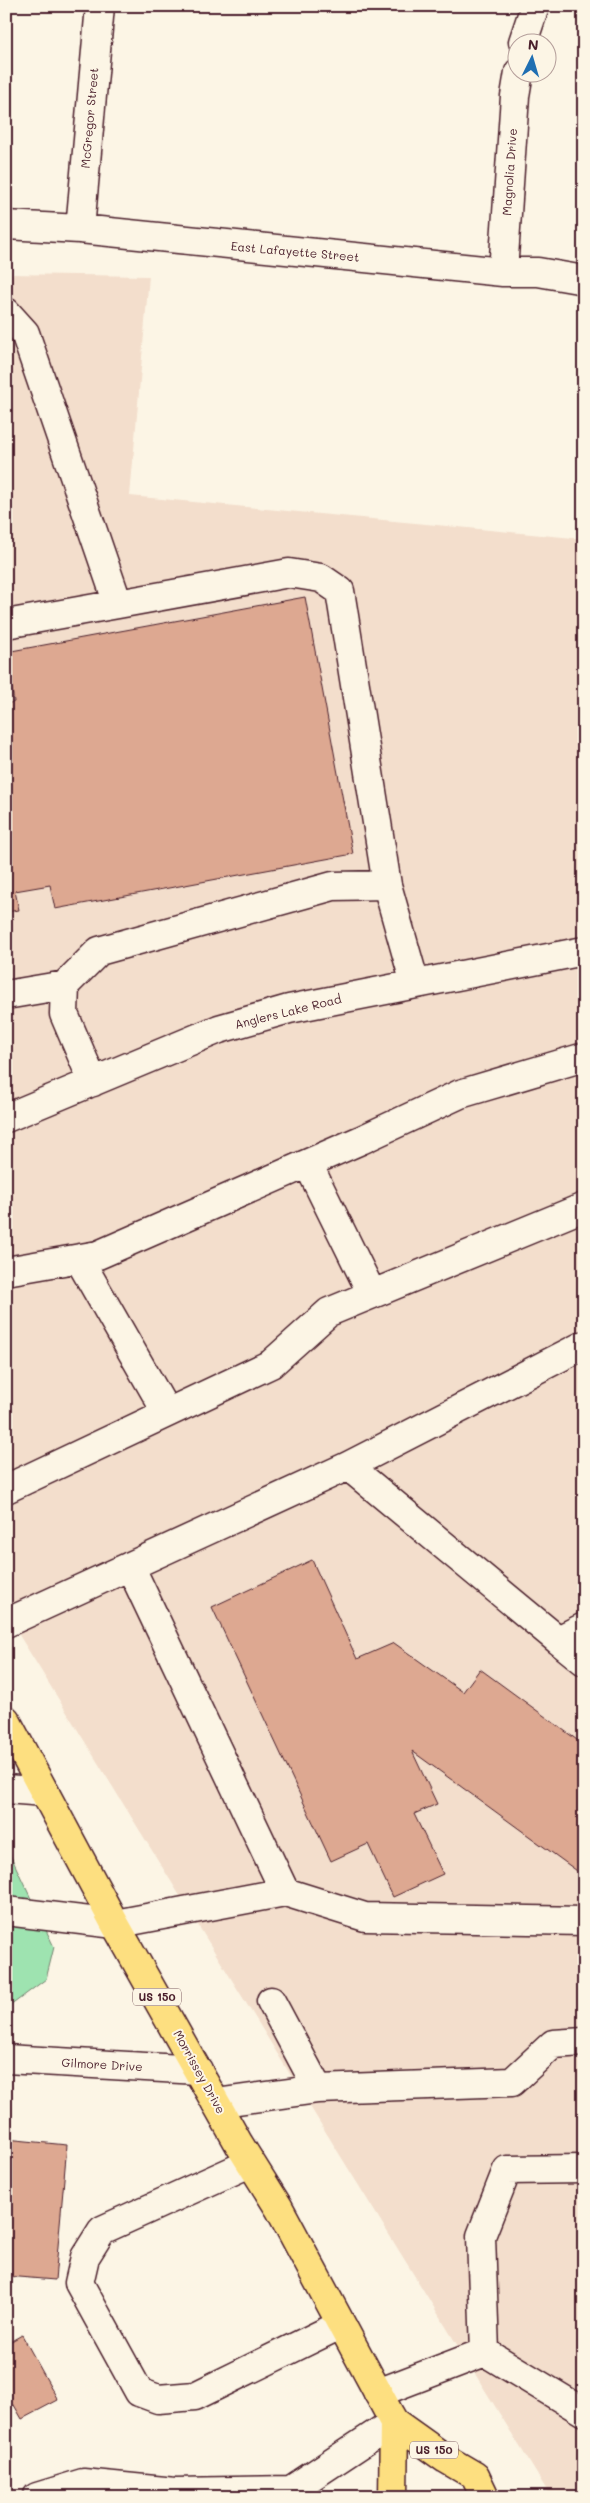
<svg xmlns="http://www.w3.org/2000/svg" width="590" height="2503" font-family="Mali,sans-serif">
<rect width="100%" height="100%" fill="#fcf5e5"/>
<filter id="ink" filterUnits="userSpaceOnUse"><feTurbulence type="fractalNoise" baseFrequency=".02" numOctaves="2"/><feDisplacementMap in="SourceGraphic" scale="10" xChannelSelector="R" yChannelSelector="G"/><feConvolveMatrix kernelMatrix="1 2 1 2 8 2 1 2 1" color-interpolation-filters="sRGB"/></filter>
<g filter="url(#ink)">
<path fill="#f3decc" d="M 6,274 L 149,276 L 130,496 L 584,539 L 584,2497 L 551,2497 L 11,1622 L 6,1611 Z"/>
<path fill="#9ee3b0" stroke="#74816e" d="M 6,1846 L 54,1947 L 46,1979 L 6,2009 Z"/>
<path fill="#dda891" stroke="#4a1f2b" d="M 305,597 L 353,854 L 55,909 L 50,885 L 15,891 L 19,910 L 6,912 L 6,704 L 14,702 L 6,652 Z
M 312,1560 L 357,1659 L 394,1643 L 463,1692 L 480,1669 L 584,1745 L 584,1876 L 412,1751 L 437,1804 L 414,1814 L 443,1874 L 393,1897 L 368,1844 L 331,1861 L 212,1607 Z
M 6,2139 L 67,2145 L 55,2280 L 6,2276 Z
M 22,2335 L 58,2400 L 22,2419 L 14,2405 L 6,2409 L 6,2344 Z"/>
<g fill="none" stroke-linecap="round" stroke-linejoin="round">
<defs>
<path id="minor" d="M 523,42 L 535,6
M 6,225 L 80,229 L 503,272 L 538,272 L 584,280
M 80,229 L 100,6
M 503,272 L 515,96 L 519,72
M 6,312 L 25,333 L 118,604 L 6,624
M 118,604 L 289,573 L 321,578 L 340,591 L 387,885
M 6,995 L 65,985
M 93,1082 L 64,1014 L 65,985 L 99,951 L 333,886 L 387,885 L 415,984
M 6,1118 L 219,1029 L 289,1009 L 584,951
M 308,1164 L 372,1294
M 79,1259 L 167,1413
M 6,1271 L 98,1255 L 361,1140 L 460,1094 L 584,1057
M 348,1466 L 558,1640 L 584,1627
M 6,1489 L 271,1364 L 329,1312 L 584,1207
M 130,1566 L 285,1892
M 6,1623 L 348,1466 L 584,1345
M 558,1640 L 584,1661
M 6,1789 L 45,1792
M 6,1911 L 115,1924 L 285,1892 L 365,1917 L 584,1921
M 271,2001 L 318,2089
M 6,2059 L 198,2070
M 216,2103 L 318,2089 L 512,2082 L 553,2044 L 584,2042
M 250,2163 L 102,2230 L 85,2257 L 79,2283 L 139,2392 L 158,2399 L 195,2396 L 340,2325
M 485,2352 L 481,2236 L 507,2170 L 584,2169
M 485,2352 L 584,2412
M 378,2393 L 485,2352
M 37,2497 L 83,2483 L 175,2492 L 291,2490 L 394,2422"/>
<path id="major" d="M 6,1720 L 115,1924 L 239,2144 L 279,2208 L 390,2415 L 394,2422 L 446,2459 L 475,2476 L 485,2497
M 393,2497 L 394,2422"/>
</defs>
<use href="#minor" stroke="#4a1f2b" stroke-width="31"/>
<use href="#major" stroke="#4a1f2b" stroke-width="31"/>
<use href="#minor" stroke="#fcf5e5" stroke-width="28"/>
<use href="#major" stroke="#fddf80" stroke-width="28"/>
</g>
</g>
<g text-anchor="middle" stroke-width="4" stroke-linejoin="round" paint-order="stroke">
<g fill="#fcf5e5" stroke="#7f5f63" stroke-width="1">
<rect x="133" y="1988.5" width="48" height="17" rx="4"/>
<rect x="410" y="2441.5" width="48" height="17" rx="4"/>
</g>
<g font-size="11" font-weight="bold" fill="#4a1f2b">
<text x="157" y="2001">US 150</text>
<text x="434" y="2454">US 150</text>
</g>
<g font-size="12" fill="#4a1f2b" stroke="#fcf5e5">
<text transform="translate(90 118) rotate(-85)" y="4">McGregor Street</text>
<text transform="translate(510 172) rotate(-86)" y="4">Magnolia Drive</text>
<text transform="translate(295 252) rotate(5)" y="4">East Lafayette Street</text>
<text transform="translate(288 1012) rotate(-14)" y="4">Anglers Lake Road</text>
<text transform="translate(102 2065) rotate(3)" y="4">Gilmore Drive</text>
<text transform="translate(199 2072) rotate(61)" y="4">Morrissey Drive</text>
</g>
</g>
<rect width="590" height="2503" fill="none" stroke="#fcf5e5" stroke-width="25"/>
<rect x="12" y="12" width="565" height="2478" fill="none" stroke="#4a1f2b" stroke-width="2" filter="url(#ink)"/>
<g transform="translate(532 58) rotate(5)"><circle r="24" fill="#fcf5e5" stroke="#b59f9b"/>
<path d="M0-4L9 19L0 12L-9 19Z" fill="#1f6fb2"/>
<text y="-8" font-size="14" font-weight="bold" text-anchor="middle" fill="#4a1f2b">N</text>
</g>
</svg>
